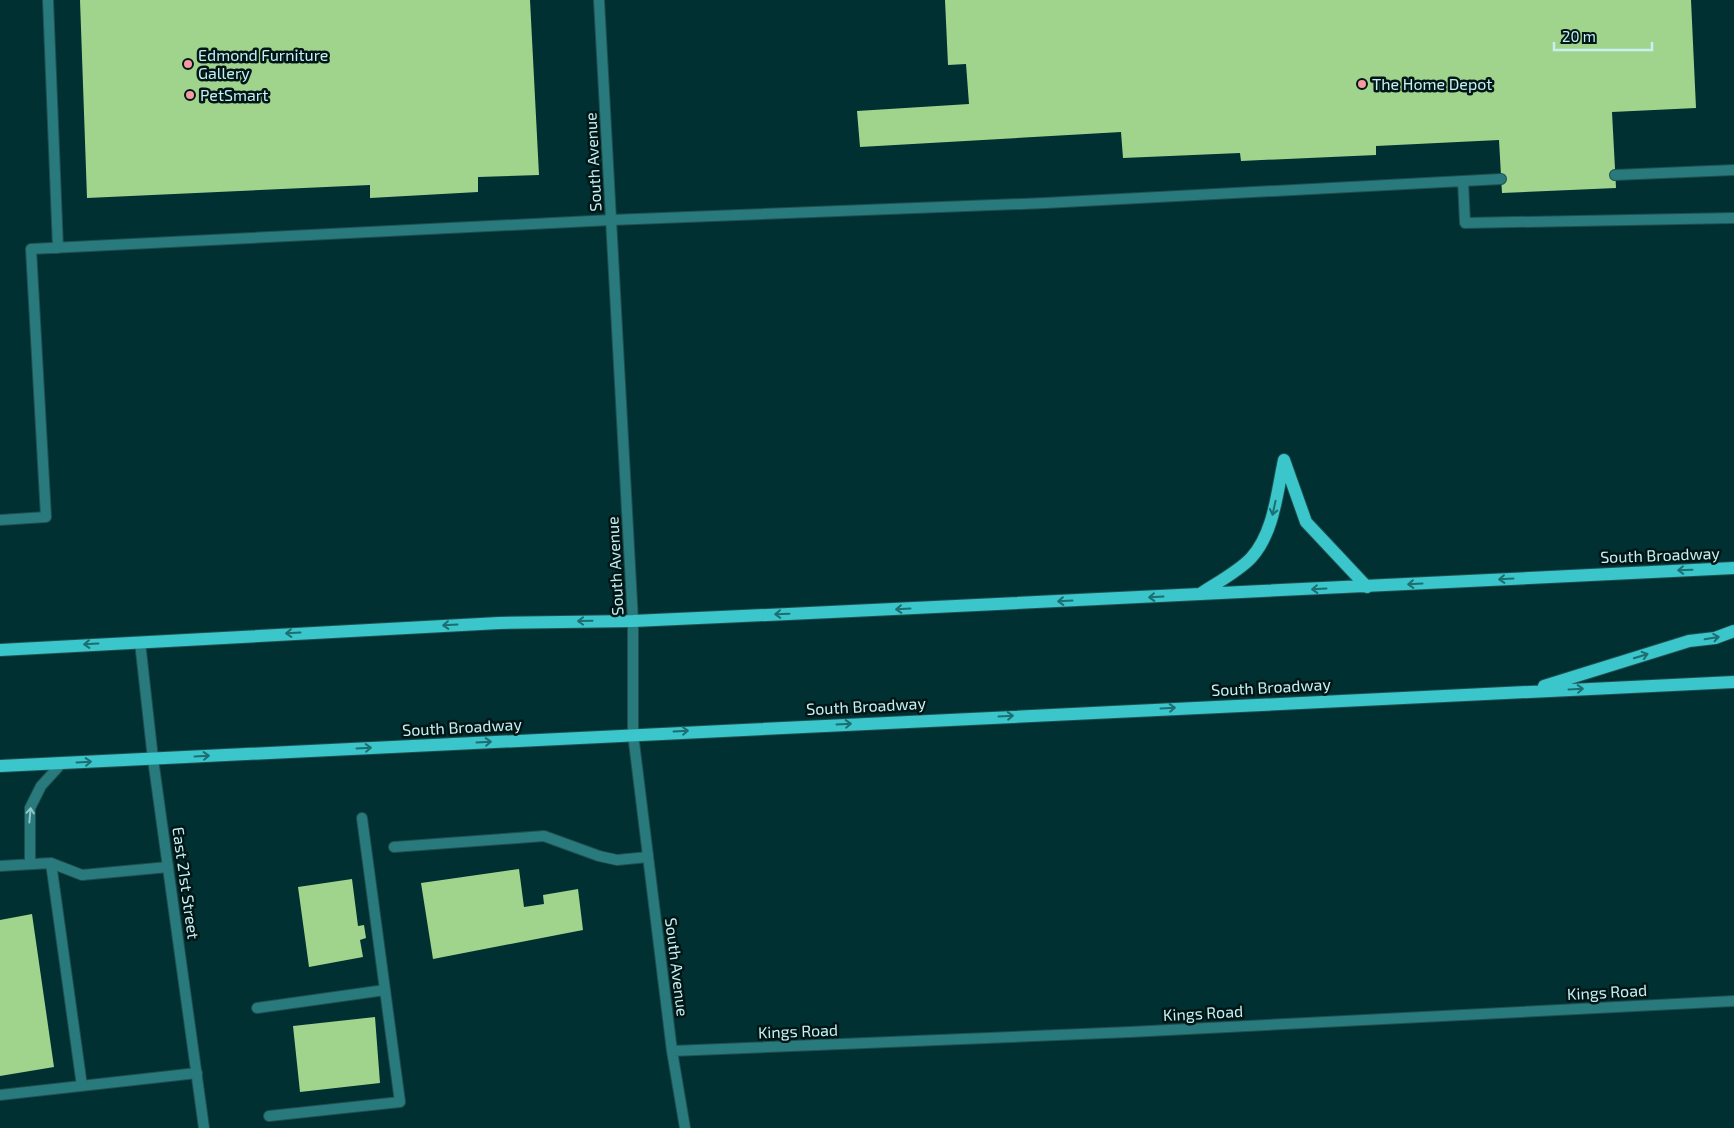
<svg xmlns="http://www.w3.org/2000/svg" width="1734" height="1128" font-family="'Exo 2',sans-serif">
<rect width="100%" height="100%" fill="#003031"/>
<path fill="#a0d48d" d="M 80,0 L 530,0 L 539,175 L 478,177 L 478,192 L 370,198 L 370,185 L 87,198 Z
M 945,0 L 1691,0 L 1696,108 L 1612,112 L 1616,188 L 1502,193 L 1499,140 L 1376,146 L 1376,155 L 1241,161 L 1240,153 L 1123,158 L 1121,132 L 860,147 L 857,111 L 969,104 L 966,64 L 948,65 Z
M 519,869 L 524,907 L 544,904 L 543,895 L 578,889 L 583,930 L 433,959 L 421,883 Z
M 352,879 L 358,926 L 364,925 L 366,938 L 360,940 L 363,957 L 309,967 L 298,887 Z
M 32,914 L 54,1067 L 0,1076 L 0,920 Z
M 375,1017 L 380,1083 L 300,1092 L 293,1026 Z"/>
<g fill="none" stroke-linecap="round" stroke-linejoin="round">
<defs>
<path id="service" d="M 48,0 L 58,248
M 1615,175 L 1734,170
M 1463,181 L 1501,179
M 0,520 L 46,517 L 31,249 L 611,220 L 1045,203 L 1463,181 L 1465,223 L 1734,218
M 394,847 L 544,836 L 599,856 L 617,860 L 648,857
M 51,863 L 82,1086
M 30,864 L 30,808 L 41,786 L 62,763
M 0,866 L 51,863 L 82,875 L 168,867
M 257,1008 L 385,990
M 0,1095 L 197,1073
M 269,1116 L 400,1102 L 362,818"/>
<path id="minor" d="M 599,0 L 633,621 L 633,734 L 672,1051 L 685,1128
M 140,642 L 153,759 L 204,1128
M 672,1051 L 1130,1032 L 1734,1001"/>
<path id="primary" d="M 1284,460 L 1306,522 L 1367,587
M 1200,594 C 1215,584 1239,571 1251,558 C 1274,533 1277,492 1284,460
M 0,650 L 499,623 L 633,621 L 831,612 L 1734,568
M 1544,686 L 1689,641 L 1715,638 L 1734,631
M 0,766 L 1734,682"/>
</defs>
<use href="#service" stroke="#204f50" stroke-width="12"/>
<use href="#minor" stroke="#204f50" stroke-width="12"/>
<use href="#primary" stroke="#204f50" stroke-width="14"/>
<use href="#service" stroke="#297a7c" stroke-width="10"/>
<use href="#minor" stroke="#297a7c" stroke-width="10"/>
<use href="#primary" stroke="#3ac6ca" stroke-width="12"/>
</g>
<defs><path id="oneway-shaft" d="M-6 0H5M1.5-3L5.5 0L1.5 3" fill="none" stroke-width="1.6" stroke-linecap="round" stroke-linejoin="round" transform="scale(1.25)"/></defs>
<g stroke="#1d6e70">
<use href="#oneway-shaft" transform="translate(1274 508) rotate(102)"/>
<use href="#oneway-shaft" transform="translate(1685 570) rotate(178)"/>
<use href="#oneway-shaft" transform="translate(1506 579) rotate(177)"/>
<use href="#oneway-shaft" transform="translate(1415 584) rotate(177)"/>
<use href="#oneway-shaft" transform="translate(1319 589) rotate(177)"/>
<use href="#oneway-shaft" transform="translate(1156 597) rotate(177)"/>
<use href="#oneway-shaft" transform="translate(1065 601) rotate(177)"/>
<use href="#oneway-shaft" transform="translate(903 609) rotate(177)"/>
<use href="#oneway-shaft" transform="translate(782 614) rotate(178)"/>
<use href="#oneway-shaft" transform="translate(585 621) rotate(179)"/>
<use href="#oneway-shaft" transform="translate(450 625) rotate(177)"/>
<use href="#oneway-shaft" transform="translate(293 633) rotate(177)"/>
<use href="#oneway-shaft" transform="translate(1712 638) rotate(-10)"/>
<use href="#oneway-shaft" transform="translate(91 644) rotate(177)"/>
<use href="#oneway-shaft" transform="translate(1641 656) rotate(-17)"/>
<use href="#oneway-shaft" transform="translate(1576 689) rotate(-3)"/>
<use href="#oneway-shaft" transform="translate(1168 708) rotate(-3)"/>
<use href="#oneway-shaft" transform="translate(1006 716) rotate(-3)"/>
<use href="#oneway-shaft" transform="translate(844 724) rotate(-3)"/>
<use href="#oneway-shaft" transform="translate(681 731) rotate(-3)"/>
<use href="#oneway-shaft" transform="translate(484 742) rotate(-3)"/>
<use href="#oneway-shaft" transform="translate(364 748) rotate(-3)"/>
<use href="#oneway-shaft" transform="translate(202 756) rotate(-3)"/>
<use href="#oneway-shaft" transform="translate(84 762) rotate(-3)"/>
</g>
<use stroke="#90c7c8" href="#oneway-shaft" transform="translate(30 815) rotate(-85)"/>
<g fill="#f59b9e" stroke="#001617" stroke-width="2">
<circle cx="188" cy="64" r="5"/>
<circle cx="1362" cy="84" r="5"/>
<circle cx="190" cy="95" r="5"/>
</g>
<g text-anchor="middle" stroke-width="5" stroke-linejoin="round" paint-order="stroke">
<g font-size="16" fill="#c8f0f1" stroke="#001617" text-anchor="start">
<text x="198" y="61">Edmond Furniture<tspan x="198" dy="18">Gallery</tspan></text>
<text x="1372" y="90">The Home Depot</text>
<text x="200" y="101">PetSmart</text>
</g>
<g font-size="16" fill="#c8f0f1" stroke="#001617">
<text transform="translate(593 162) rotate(-93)" y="6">South Avenue</text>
<text transform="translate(1660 555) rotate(-2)" y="6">South Broadway</text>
<text transform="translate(615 566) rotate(-93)" y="6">South Avenue</text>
<text transform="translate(1271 687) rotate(-3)" y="6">South Broadway</text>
<text transform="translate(866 706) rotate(-3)" y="6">South Broadway</text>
<text transform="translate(462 727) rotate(-3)" y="6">South Broadway</text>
<text transform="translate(186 883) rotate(82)" y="6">East 21st Street</text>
<text transform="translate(677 967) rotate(83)" y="6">South Avenue</text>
<text transform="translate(1607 992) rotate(-3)" y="6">Kings Road</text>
<text transform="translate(1203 1013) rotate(-3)" y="6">Kings Road</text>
<text transform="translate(798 1031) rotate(-2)" y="6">Kings Road</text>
</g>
</g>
<path d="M1554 42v8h98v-8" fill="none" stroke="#c8f0f1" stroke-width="2.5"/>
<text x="1562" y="42" font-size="15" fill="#c8f0f1" stroke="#001617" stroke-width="4" paint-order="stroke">20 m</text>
</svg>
